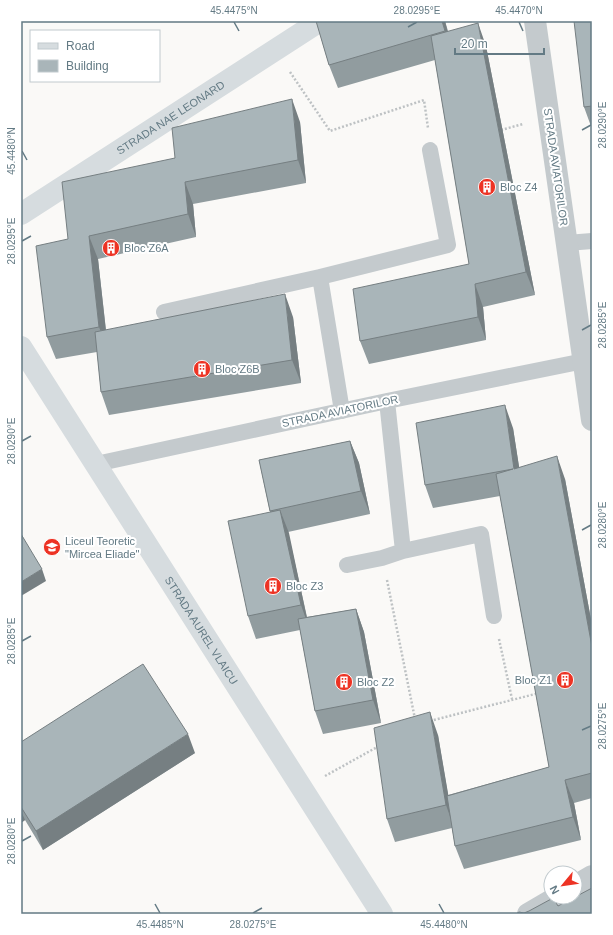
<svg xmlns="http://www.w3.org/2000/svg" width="613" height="935" font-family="Helvetica,sans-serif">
<rect width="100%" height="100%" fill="#faf9f7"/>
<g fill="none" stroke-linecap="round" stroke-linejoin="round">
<path stroke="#bec2c4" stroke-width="2.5" stroke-dasharray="2 2" stroke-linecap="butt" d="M 290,72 L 330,131 L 424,100 L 428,128
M 501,130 L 523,124
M 387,580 L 415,719
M 499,639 L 512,699
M 430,721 L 539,693
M 325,776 L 379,746"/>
<path stroke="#c4cacd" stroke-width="16" d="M 567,243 L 592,241
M 320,277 L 448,245 L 430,150
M 164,312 L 320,277 L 342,411
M 387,401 L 403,551 L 481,534 L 494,616
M 96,464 L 387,401 L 584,361
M 347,565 L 382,558 L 403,551"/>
<path stroke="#c4cacd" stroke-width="22" d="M 535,21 L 592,420
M 575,886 L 592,876
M 528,914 L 557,897"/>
<g stroke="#d6dcdf" stroke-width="22">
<path id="s1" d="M 21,214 L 320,21"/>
<path id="s2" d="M 21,347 L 382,914"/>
</g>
</g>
<path fill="#919c9f" d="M 316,21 L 445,21 L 448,31 L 486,46 L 535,295 L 483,307 L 486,340 L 369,364 L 360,341 L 469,264 L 435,60 L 338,88 L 329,65 Z
M 592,21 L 592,129 L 584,107 Z
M 300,122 L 306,183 L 193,204 L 196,237 L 98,259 L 106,330 L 293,317 L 301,383 L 109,415 L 101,392 L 97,352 L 56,359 L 47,337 L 68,239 L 175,158 Z
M 513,428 L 519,467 L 565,479 L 592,625 L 592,798 L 574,803 L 581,840 L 464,869 L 455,846 L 452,828 L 395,842 L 387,819 L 438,735 L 448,795 L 549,767 L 500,496 L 433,508 L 425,485 Z
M 350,441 L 359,463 L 370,514 L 288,532 L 307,617 L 356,609 L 364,632 L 381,723 L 323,734 L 315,711 L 300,630 L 256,639 L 248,616 L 270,512 L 259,460 Z
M 21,742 L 195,753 L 43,850 L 25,820 L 21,823 Z"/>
<path fill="#767f82" d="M 442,21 L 445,21 L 453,54 L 445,31 Z
M 478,23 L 486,46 L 535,295 L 526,272 Z
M 292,99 L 300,122 L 306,183 L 298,160 Z
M 185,182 L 193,204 L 196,237 L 188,214 Z
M 89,236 L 98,259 L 108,350 L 99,327 Z
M 475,284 L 483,307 L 486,340 L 478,317 Z
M 285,294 L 293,317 L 301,383 L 292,360 Z
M 505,405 L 513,428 L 523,492 L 514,469 Z
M 350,441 L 359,463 L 370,514 L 361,491 Z
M 557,456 L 565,479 L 592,625 L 592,647 Z
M 280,510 L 289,533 L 309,628 L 301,605 Z
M 42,569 L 46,581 L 21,596 L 21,582 Z
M 356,609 L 364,632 L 381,723 L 373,700 Z
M 430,712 L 438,735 L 454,828 L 446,805 Z
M 188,734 L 195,753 L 43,850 L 36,831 Z
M 565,780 L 574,803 L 581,840 L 573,817 Z
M 21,811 L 25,820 L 21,823 Z"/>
<path fill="#a9b5b9" stroke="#767f82" d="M 316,21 L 442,21 L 445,31 L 329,65 Z
M 574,21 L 592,21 L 592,106 L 584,107 Z
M 478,23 L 526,272 L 475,284 L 478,317 L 360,341 L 353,289 L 469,264 L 431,36 Z
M 292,99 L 298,160 L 185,182 L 188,214 L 89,236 L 99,327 L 47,337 L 36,246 L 68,239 L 62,182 L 175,158 L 172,128 Z
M 285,294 L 292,360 L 101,392 L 95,332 Z
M 505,405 L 514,469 L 557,456 L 592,647 L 592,773 L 565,780 L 573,817 L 455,846 L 447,796 L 549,767 L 496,474 L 513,469 L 425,485 L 416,423 Z
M 350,441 L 361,491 L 270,511 L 259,460 Z
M 280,510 L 301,605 L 248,616 L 228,521 Z
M 21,534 L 42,569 L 21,582 Z
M 356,609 L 373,700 L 315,711 L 298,619 Z
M 143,664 L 188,734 L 36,831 L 21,807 L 21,742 Z
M 430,712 L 446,805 L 387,819 L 374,728 Z
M 592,888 L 592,914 L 516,914 L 519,912 L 524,913 L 529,911 L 553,898 L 558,906 Z"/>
<path fill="none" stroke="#637a84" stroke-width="1.5" d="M 234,22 L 239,31M 519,22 L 523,31M 408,27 L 417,22M 582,130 L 591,125M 22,151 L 27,160M 22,241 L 31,236M 582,330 L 591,325M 22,441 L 31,436M 582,530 L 591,525M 22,641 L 31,636M 582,730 L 591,726M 22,841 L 31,836M 155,904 L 160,913M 439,904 L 444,913M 253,913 L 262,908"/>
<defs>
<symbol id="building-disc" viewBox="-11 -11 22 22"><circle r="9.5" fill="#ed3324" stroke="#fff"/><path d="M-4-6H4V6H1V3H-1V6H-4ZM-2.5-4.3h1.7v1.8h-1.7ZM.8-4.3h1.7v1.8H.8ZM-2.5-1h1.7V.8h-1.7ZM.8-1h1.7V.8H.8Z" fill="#fff"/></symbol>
<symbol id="university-disc" viewBox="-11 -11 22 22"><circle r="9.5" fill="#ed3324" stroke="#fff"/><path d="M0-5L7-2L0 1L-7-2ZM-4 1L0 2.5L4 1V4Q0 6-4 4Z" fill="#fff"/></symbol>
</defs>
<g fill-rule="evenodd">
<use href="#building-disc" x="477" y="177" width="20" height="20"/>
<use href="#building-disc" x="101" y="238" width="20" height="20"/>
<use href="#building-disc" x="192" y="359" width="20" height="20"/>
<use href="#university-disc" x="42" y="537" width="20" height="20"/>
<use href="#building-disc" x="263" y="576" width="20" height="20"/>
<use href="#building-disc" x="555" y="670" width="20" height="20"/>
<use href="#building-disc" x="334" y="672" width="20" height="20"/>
</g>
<g text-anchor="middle" stroke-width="4" stroke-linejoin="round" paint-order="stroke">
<g font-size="11" fill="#637a84" stroke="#fff">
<text dy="4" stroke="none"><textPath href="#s1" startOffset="178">STRADA NAE LEONARD</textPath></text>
<text transform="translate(556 167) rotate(82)" y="4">STRADA AVIATORILOR</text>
<text transform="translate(340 411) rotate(-12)" y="4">STRADA AVIATORILOR</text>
<text dy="4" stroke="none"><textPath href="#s2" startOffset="336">STRADA AUREL VLAICU</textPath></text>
</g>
<g font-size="11" fill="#637a84" stroke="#fff" text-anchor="start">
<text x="500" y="191">Bloc Z4</text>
<text x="124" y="252">Bloc Z6A</text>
<text x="215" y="373">Bloc Z6B</text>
<text x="65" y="545">Liceul Teoretic<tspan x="65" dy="13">"Mircea Eliade"</tspan></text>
<text x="286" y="590">Bloc Z3</text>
<text x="552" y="684" text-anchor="end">Bloc Z1</text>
<text x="357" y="686">Bloc Z2</text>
</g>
</g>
<rect width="613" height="935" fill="none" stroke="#ffffff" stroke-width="44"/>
<rect x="30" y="30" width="130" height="52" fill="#ffffff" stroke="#c1cace"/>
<rect x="38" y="43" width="20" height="6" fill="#d6dcdf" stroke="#c1cace"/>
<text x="66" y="50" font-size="12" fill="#637a84">Road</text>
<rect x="38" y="60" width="20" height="12" fill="#a9b5b9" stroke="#c1cace"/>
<text x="66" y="70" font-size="12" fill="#637a84">Building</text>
<g transform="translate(563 885) rotate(241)"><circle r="19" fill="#ffffff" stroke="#c1cace"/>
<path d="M0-3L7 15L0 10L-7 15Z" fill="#ed3324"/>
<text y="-6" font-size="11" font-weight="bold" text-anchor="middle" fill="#637a84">N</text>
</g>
<path d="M455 48v6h89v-6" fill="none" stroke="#637a84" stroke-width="2"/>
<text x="461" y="48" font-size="12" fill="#637a84" stroke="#ffffff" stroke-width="3" paint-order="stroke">20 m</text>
<rect x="22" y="22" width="569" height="891" fill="none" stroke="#637a84" stroke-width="1.5"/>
<g font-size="10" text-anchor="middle" fill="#637a84">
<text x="234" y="14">45.4475°N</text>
<text x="417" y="14">28.0295°E</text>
<text x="519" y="14">45.4470°N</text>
<text transform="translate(602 125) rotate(-90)" y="4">28.0290°E</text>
<text transform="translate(11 151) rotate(-90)" y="4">45.4480°N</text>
<text transform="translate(11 241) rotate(-90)" y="4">28.0295°E</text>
<text transform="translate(602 325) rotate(-90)" y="4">28.0285°E</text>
<text transform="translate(11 441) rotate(-90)" y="4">28.0290°E</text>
<text transform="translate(602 525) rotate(-90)" y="4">28.0280°E</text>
<text transform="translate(11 641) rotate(-90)" y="4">28.0285°E</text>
<text transform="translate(602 726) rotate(-90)" y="4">28.0275°E</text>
<text transform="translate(11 841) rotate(-90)" y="4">28.0280°E</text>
<text x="160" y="928">45.4485°N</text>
<text x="253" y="928">28.0275°E</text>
<text x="444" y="928">45.4480°N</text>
</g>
</svg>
